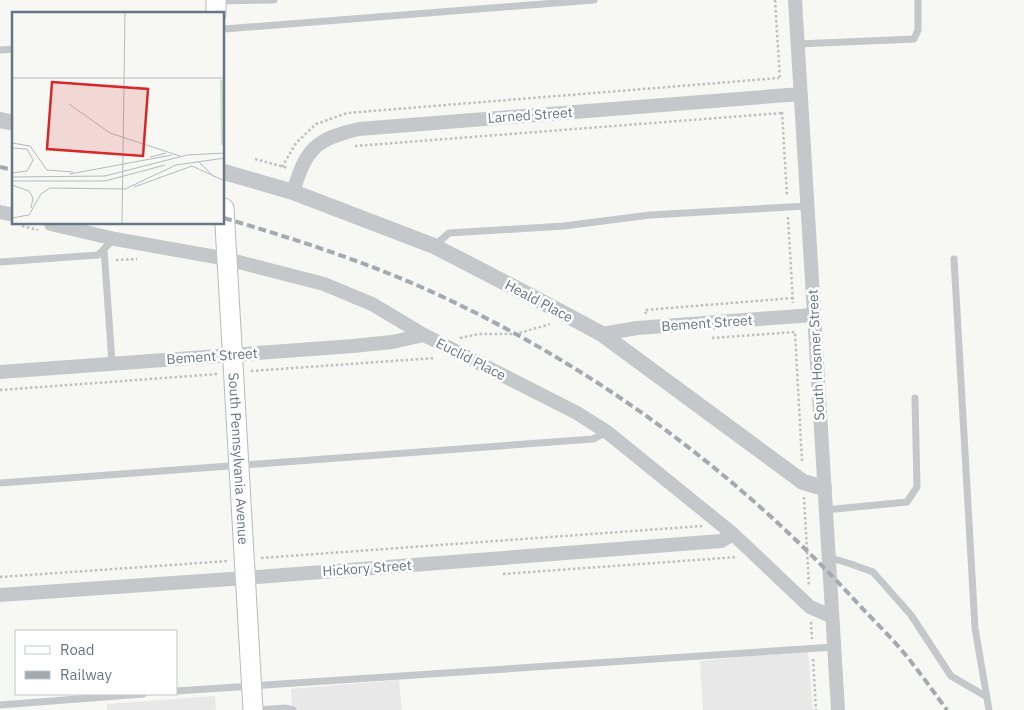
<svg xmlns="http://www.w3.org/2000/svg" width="1024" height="710" font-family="'IBM Plex Sans',sans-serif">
<rect width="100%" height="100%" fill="#f7f7f3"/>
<path fill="#e7e8e7" d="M 808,651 L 813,710 L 703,710 L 700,661 Z
M 399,680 L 402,710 L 292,710 L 291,689 Z
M 215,696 L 216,710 L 107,710 L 107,704 Z"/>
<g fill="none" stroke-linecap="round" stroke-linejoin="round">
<defs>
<g id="secondary">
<path d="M 216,0 L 216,14"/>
<path id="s1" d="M 224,208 L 253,710"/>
</g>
</defs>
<use href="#secondary" stroke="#b6bbc0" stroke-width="21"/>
<path stroke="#bec0c2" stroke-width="2.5" stroke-dasharray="2.5 2.5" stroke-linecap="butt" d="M 775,0 L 780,79
M 782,112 L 787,196
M 355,146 L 782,113
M 255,159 L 288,168
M 282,167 L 296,143 L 316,124 L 347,113 L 779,78
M 788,217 L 793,303
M 22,226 L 38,230
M 116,260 L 137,259
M 646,314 L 645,310 L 793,298
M 460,338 L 479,334 L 516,334 L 550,324
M 712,338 L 795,332 L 802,461
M 251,371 L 435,358
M 0,390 L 218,374
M 804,497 L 809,586
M 261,558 L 702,526
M 503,574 L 737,557
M 0,577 L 228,561
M 811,622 L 812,639
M 813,659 L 816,710"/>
<path stroke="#c4c8cb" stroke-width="7" d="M 216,1 L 274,0
M 224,29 L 594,0
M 798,44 L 914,39 L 918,30 L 918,0
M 0,50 L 14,49
M 434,246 L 449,233 L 564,226 L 650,215 L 807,206
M 104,249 L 112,363
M 954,259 L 975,628 L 989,710
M 0,262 L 98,255 L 114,239
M 0,483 L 593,439 L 607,432
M 825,510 L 907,502 L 917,487 L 915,398
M 828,557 L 851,564 L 873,572 L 911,615 L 951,676 L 987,697
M 176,691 L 834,647
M 0,705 L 143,694
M 258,710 L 285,708 L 293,710"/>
<path stroke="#c4c8cb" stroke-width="14" d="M 795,0 L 838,710
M 293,192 C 306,149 315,139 359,129 L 801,94
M 0,212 L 14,215
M 51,224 L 115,239 L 227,259 L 324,284 L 372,304 L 424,335 L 577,413 L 607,432 L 733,534 L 810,607 L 831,616
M 602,334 L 637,328 L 813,315
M 0,372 L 353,346 L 392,342 L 424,335
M 0,595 L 245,578 L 721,541 L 733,534"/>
<path stroke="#c4c8cb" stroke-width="16" d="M 0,120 L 14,123
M 224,172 L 293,192 L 434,246 L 529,295 L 602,334 L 803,482 L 824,488"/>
<use href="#secondary" stroke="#fff" stroke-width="19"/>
<path stroke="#a4aab0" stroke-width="4" stroke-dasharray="8 4" stroke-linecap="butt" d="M 0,167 L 14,170
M 224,218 C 298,240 373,264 443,297 C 601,371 744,478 861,607 C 878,625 897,643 912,663 C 924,678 935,694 947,710"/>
</g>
<g text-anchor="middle" stroke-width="5" stroke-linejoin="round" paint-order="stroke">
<g font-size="14" fill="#657685" stroke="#fff">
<text transform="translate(530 115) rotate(-4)" y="5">Larned Street</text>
<text transform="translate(539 301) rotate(28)" y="5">Heald Place</text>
<text transform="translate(707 323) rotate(-4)" y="5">Bement Street</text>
<text transform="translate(816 355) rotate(-93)" y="5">South Hosmer Street</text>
<text transform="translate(212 356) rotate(-4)" y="5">Bement Street</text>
<text transform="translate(471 359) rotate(27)" y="5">Euclid Place</text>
<text dy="5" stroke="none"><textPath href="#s1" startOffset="251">South Pennsylvania Avenue</textPath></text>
<text transform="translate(367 568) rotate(-4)" y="5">Hickory Street</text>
</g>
</g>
<g transform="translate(12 12)">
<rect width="212" height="212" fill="#f7f7f3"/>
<path d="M 208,68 L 212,68 L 212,134 L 209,133 Z" fill="#d8ded4"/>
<path fill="none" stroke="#b4bbc0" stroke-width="1" d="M 0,66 L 213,66M 57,92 L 98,121 L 168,144M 0,131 L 18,134 L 35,158 L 61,160M 0,136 L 15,137 L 21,148 L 15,159 L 0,161M 138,145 L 154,141M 187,150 L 202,165M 58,162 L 160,143M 0,165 L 93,164 L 175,143 L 213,141M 0,169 L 93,169 L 153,153M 0,173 L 17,179 L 21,186 L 19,196M 122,175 L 180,154 L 213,169M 0,206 L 17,203 L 29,182 L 38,176 L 113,177 L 164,153 L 213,146M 110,212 L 113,0"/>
<path fill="#d62828" fill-opacity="0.15" stroke="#d62828" stroke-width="2.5" d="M 40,70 L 136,77 L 131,144 L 35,137 Z"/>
<rect width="212" height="212" fill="none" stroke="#657685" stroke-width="2.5"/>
</g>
<rect x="15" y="630" width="162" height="65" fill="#ffffff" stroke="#c1c8ce"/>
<rect x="25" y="646" width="25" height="8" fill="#ffffff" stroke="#c1c8ce"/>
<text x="60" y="655" font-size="15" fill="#657685">Road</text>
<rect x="25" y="671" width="25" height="8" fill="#a4aab0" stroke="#c1c8ce"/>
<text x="60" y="680" font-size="15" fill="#657685">Railway</text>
</svg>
